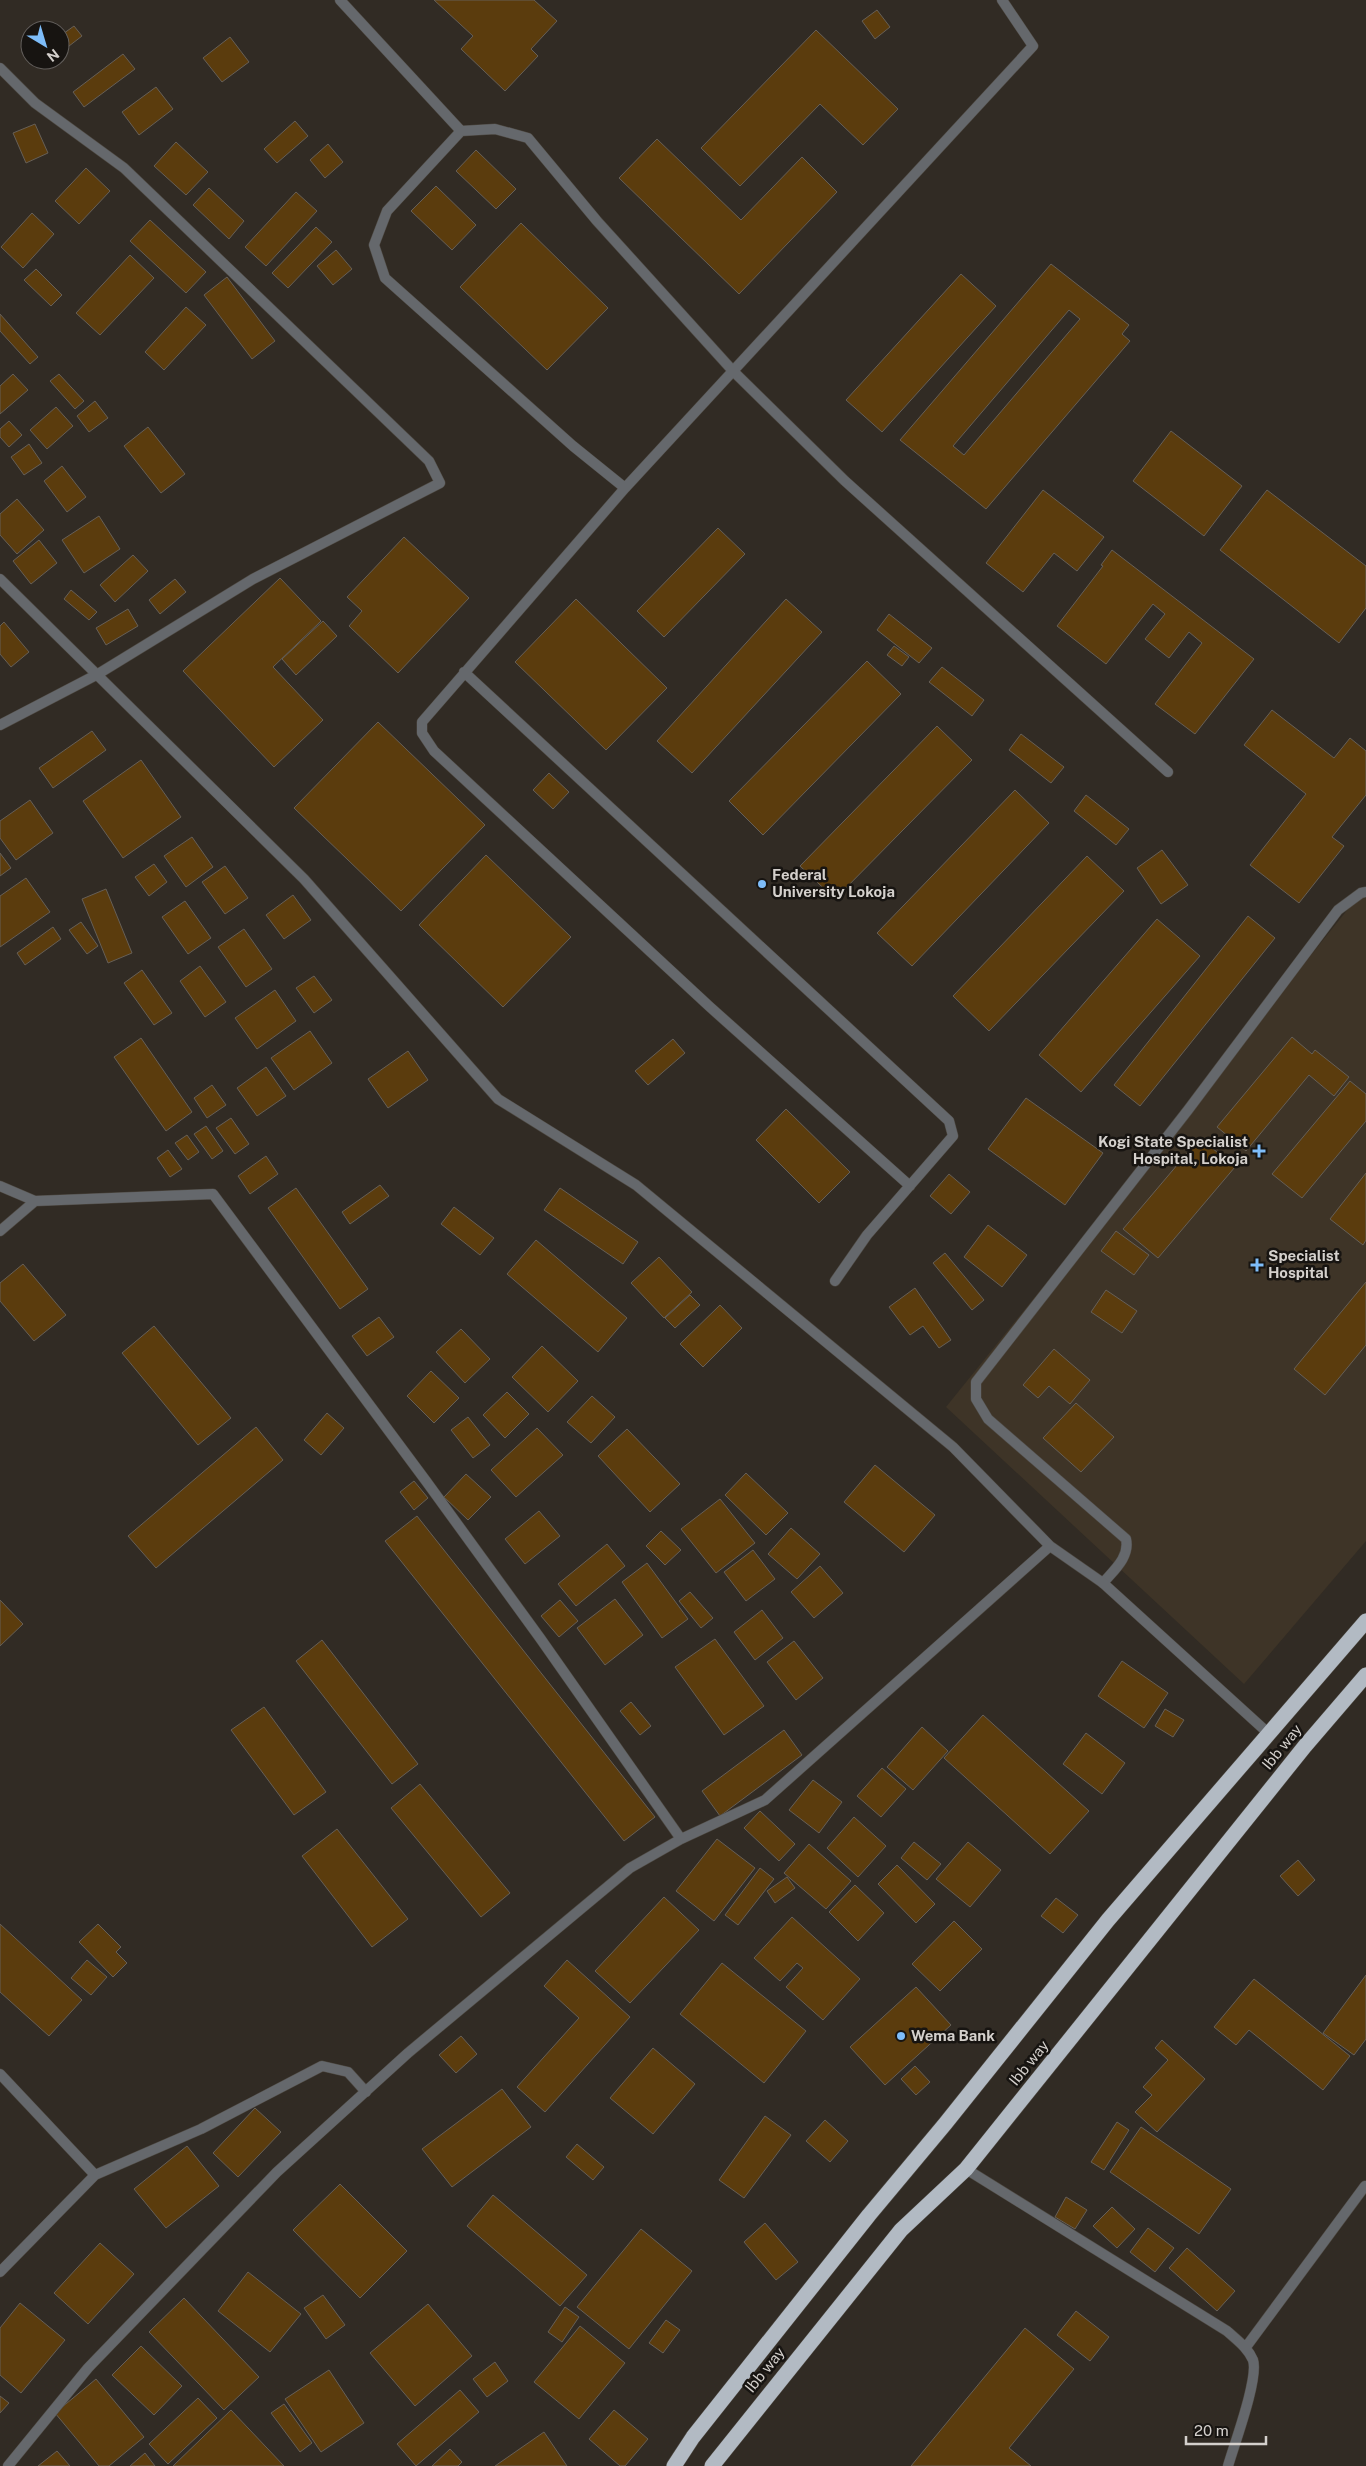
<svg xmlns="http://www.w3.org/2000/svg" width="1366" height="2466" font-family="'Public Sans',sans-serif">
<rect width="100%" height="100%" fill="#312b24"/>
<path fill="#3e3427" d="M 1361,893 L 1366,895 L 1366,1541 L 1244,1684 L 946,1407 Z"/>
<path fill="#5b3c0d" stroke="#665f57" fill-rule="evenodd" d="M 434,0 L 534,0 L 557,21 L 531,49 L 538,56 L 505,91 L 461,49 L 473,36 Z
M 877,10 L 890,27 L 875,39 L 862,21 Z
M 74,26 L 82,36 L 60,53 L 60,36 Z
M 816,30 L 898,109 L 863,145 L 820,104 L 740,186 L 701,148 Z
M 230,37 L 249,62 L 222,82 L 203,58 Z
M 123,54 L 135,69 L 84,107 L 73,92 Z
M 156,87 L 173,109 L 139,135 L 122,112 Z
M 295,121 L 308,136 L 277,163 L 264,149 Z
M 35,124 L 48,153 L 26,163 L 13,133 Z
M 657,139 L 741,220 L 802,157 L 837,192 L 739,294 L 619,178 Z
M 176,142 L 208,172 L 186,195 L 154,166 Z
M 328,144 L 343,162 L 325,178 L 310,160 Z
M 476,150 L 516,189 L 496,209 L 456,171 Z
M 86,168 L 110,191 L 79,224 L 55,201 Z
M 436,186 L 476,225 L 452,250 L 411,211 Z
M 209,188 L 244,221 L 229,239 L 193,205 Z
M 296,192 L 317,211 L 266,266 L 245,247 Z
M 32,213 L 54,234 L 23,268 L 1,247 Z
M 150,220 L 206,272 L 186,293 L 130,241 Z
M 521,223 L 608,308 L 547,370 L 460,287 Z
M 316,227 L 332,242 L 288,288 L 272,273 Z
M 336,250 L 352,269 L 333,285 L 317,266 Z
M 130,255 L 154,278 L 100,335 L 76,313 Z
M 1051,264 L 1129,325 L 1122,334 L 1130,341 L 986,509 L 900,440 ZM 1069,310 L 1080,319 L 964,455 L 953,446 Z
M 36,269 L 62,295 L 51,306 L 24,280 Z
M 961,274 L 996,306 L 882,432 L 846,400 Z
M 227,277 L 275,341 L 252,359 L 204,295 Z
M 186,307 L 206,325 L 164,370 L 145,352 Z
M 0,314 L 38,357 L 30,364 L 0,331 Z
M 13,374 L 28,390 L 0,414 L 0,386 Z
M 59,374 L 84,401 L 75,409 L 50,381 Z
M 95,401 L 108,418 L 89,432 L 77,416 Z
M 56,407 L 73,426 L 47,449 L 30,430 Z
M 9,421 L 22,435 L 9,447 L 0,437 L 0,429 Z
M 148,427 L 185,474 L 161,493 L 124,446 Z
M 1171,431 L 1242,486 L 1204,536 L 1133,481 Z
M 29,444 L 42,463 L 24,475 L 11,457 Z
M 62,466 L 86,497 L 67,512 L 44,481 Z
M 1043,490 L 1104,537 L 1077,571 L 1054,553 L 1023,592 L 986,563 Z
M 1267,490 L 1366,566 L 1366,608 L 1339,643 L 1220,550 Z
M 17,499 L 44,530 L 17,554 L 0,535 L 0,514 Z
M 99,516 L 120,549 L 84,573 L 62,540 Z
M 718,528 L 745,554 L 664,637 L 637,611 Z
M 404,537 L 469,598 L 398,673 L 349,626 L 362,611 L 347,597 Z
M 39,540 L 57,563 L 31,584 L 13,561 Z
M 1112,550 L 1254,659 L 1195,734 L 1155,704 L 1202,643 L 1189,632 L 1169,658 L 1145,639 L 1165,614 L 1153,604 L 1106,664 L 1057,626 L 1103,566 L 1101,565 Z
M 133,555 L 148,571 L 115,602 L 100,585 Z
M 280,578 L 321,621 L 273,667 L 323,720 L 274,767 L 183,671 Z
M 175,579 L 186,592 L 160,614 L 149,600 Z
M 71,590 L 97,612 L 89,620 L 64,599 Z
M 576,599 L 667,688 L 606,750 L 515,662 Z
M 786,599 L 822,632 L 692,773 L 657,741 Z
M 128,609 L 138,626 L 106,645 L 96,628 Z
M 889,614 L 932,648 L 919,663 L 877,630 Z
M 323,621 L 337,636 L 296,675 L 282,659 Z
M 4,622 L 29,652 L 11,667 L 0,654 L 0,626 Z
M 894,646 L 909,657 L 902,666 L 887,655 Z
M 867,661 L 901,694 L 763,835 L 729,801 Z
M 942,667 L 984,700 L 972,716 L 929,682 Z
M 1272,710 L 1334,758 L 1350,738 L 1366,751 L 1366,795 L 1332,837 L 1344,846 L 1299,903 L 1250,865 L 1306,794 L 1244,745 Z
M 378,722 L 485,825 L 401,911 L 294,808 Z
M 937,726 L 972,760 L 835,899 L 800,866 Z
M 92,731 L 106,750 L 53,788 L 39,768 Z
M 1021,734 L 1064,767 L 1051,783 L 1009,750 Z
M 141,760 L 181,817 L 123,858 L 83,801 Z
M 549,773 L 569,792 L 553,809 L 533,790 Z
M 1015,790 L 1049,823 L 912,966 L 877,933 Z
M 1086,795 L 1129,829 L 1116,845 L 1074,811 Z
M 30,800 L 53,833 L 16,860 L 0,838 L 0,821 Z
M 192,837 L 213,867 L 186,887 L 164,856 Z
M 1162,850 L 1188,885 L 1161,904 L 1137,868 Z
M 0,853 L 11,868 L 0,876 Z
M 486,855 L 571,937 L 503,1007 L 419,925 Z
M 1087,856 L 1124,891 L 989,1031 L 953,996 Z
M 154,864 L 167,882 L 149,896 L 135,877 Z
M 225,866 L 248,898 L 225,914 L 202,882 Z
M 26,878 L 50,912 L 0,947 L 0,896 Z
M 106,889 L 132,953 L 108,963 L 82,899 Z
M 293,895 L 311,920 L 284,939 L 266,915 Z
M 185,901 L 211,938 L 188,954 L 162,917 Z
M 1248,916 L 1275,938 L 1140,1106 L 1114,1085 Z
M 1157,919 L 1200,956 L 1081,1092 L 1039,1055 Z
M 81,922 L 98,946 L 87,954 L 69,930 Z
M 53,927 L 61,939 L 25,965 L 17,953 Z
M 244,929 L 272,969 L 246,987 L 218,947 Z
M 200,966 L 226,1002 L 205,1017 L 180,981 Z
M 142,970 L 172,1013 L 154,1025 L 124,983 Z
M 314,976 L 332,1000 L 314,1013 L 296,988 Z
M 275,990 L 296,1021 L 257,1049 L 235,1018 Z
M 310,1031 L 332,1063 L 294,1090 L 271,1058 Z
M 1292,1037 L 1312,1054 L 1315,1050 L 1349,1077 L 1334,1096 L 1309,1075 L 1246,1151 L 1217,1127 Z
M 141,1038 L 192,1112 L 166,1131 L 114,1057 Z
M 673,1039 L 685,1053 L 648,1085 L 635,1071 Z
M 408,1051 L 428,1080 L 388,1108 L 368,1079 Z
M 266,1067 L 286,1096 L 257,1116 L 237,1088 Z
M 1350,1081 L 1366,1094 L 1366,1121 L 1302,1198 L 1272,1174 Z
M 212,1085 L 226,1105 L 207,1118 L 194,1098 Z
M 1026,1098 L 1103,1153 L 1065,1205 L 988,1149 Z
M 786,1109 L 850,1172 L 819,1203 L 756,1140 Z
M 231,1118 L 249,1144 L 235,1154 L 216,1128 Z
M 206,1126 L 223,1151 L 212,1159 L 194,1134 Z
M 187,1135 L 199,1152 L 188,1160 L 175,1143 Z
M 1200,1138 L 1235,1167 L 1158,1258 L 1123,1229 Z
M 168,1150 L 182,1169 L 170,1177 L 157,1158 Z
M 266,1156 L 278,1174 L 250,1194 L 238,1176 Z
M 1366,1173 L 1366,1240 L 1363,1245 L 1330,1219 Z
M 949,1174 L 970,1192 L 951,1214 L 930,1196 Z
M 380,1185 L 389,1196 L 350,1224 L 342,1212 Z
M 296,1188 L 368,1289 L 340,1309 L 268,1208 Z
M 560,1188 L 638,1242 L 623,1264 L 544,1210 Z
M 454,1207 L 494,1238 L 480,1255 L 441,1224 Z
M 988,1225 L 1027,1255 L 1002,1287 L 964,1257 Z
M 1116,1231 L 1149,1255 L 1134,1275 L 1101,1251 Z
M 536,1240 L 627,1318 L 598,1352 L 507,1274 Z
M 945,1253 L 984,1300 L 972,1310 L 933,1263 Z
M 659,1257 L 692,1292 L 664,1318 L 631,1283 Z
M 23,1264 L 66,1315 L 34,1341 L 0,1301 L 0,1283 Z
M 1366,1282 L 1366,1345 L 1325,1395 L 1294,1369 Z
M 915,1288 L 951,1340 L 939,1348 L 923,1326 L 910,1335 L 889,1307 Z
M 1106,1290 L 1137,1311 L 1122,1333 L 1091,1312 Z
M 690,1295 L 700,1305 L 675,1328 L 665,1318 Z
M 720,1305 L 742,1328 L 703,1367 L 680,1344 Z
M 379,1317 L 394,1337 L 367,1356 L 352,1336 Z
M 154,1326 L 231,1418 L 198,1445 L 122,1353 Z
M 461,1329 L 490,1359 L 465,1383 L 436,1352 Z
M 542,1346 L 578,1381 L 548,1412 L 512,1377 Z
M 1054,1349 L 1090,1380 L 1070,1404 L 1049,1386 L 1038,1398 L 1023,1385 Z
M 431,1371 L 459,1398 L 434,1423 L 407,1396 Z
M 507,1392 L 529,1414 L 505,1438 L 483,1415 Z
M 592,1396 L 615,1417 L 591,1443 L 567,1422 Z
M 1076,1403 L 1114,1437 L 1081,1472 L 1043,1438 Z
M 327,1413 L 344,1428 L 321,1455 L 304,1440 Z
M 468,1417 L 490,1445 L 473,1458 L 451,1430 Z
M 256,1427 L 283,1460 L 156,1568 L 128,1536 Z
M 537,1428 L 563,1455 L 516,1497 L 491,1470 Z
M 627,1429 L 680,1484 L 650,1512 L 598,1456 Z
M 875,1465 L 935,1515 L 904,1552 L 844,1502 Z
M 746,1473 L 788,1513 L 766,1535 L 725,1495 Z
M 466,1474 L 491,1497 L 468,1520 L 444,1497 Z
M 414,1481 L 428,1498 L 414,1510 L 400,1492 Z
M 720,1499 L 755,1543 L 716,1573 L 681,1529 Z
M 539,1511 L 560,1536 L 525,1564 L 505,1539 Z
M 417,1516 L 655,1817 L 624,1841 L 385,1541 Z
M 791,1528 L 820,1554 L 797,1579 L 768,1554 Z
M 661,1531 L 681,1550 L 665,1565 L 646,1546 Z
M 607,1544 L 625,1566 L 576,1606 L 558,1584 Z
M 753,1550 L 775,1579 L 746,1601 L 724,1572 Z
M 647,1563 L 688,1619 L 662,1638 L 622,1582 Z
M 820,1566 L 843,1593 L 814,1618 L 791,1592 Z
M 690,1592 L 713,1618 L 701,1628 L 679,1601 Z
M 615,1599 L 643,1635 L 605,1665 L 577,1628 Z
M 0,1600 L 23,1624 L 0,1646 Z
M 560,1600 L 578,1621 L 559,1637 L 541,1616 Z
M 762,1610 L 783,1638 L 755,1660 L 734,1632 Z
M 715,1639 L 764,1706 L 724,1735 L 675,1667 Z
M 322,1640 L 418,1764 L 392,1784 L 296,1661 Z
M 794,1641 L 823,1678 L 796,1700 L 767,1662 Z
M 1122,1661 L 1168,1693 L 1144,1728 L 1098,1696 Z
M 631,1702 L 651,1726 L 640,1735 L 620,1711 Z
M 264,1707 L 326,1792 L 294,1815 L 231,1730 Z
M 1165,1709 L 1184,1720 L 1173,1737 L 1155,1726 Z
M 983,1715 L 1089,1811 L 1050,1854 L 944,1758 Z
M 922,1727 L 948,1751 L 913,1790 L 887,1767 Z
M 784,1730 L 802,1755 L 720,1816 L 702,1791 Z
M 1086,1733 L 1125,1763 L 1102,1794 L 1063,1764 Z
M 882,1768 L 906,1789 L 881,1817 L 857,1796 Z
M 813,1780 L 842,1802 L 819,1833 L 789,1810 Z
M 420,1784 L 510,1893 L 481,1917 L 391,1808 Z
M 760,1811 L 795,1844 L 779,1861 L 744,1828 Z
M 854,1817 L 886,1846 L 858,1877 L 827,1848 Z
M 337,1829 L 408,1919 L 372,1947 L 302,1856 Z
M 717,1839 L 755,1868 L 714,1921 L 676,1891 Z
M 914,1842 L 941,1864 L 927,1880 L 901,1858 Z
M 968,1842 L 1001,1870 L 970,1907 L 936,1879 Z
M 809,1844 L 851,1881 L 826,1909 L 784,1873 Z
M 1298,1860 L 1315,1880 L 1298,1896 L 1280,1876 Z
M 897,1865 L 935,1904 L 916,1923 L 878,1884 Z
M 760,1868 L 774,1879 L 738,1925 L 725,1915 Z
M 787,1877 L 795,1888 L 775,1903 L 767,1891 Z
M 855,1885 L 884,1913 L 858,1941 L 829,1912 Z
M 664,1897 L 699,1930 L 630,2003 L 595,1971 Z
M 1056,1898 L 1078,1915 L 1063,1933 L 1041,1916 Z
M 792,1917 L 860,1979 L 823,2020 L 786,1987 L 803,1968 L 797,1963 L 780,1981 L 754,1958 Z
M 954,1921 L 982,1949 L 940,1991 L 912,1964 Z
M 0,1924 L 82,2000 L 49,2036 L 0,1992 Z
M 98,1924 L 121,1947 L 116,1952 L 127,1963 L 113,1977 L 79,1942 Z
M 87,1960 L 107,1977 L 91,1995 L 71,1978 Z
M 567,1960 L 630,2017 L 545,2112 L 517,2087 L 579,2018 L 544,1986 Z
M 722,1963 L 806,2031 L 764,2083 L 680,2014 Z
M 1366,1975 L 1366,2039 L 1354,2055 L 1323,2033 Z
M 1254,1979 L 1350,2056 L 1323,2090 L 1249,2030 L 1236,2045 L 1214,2027 Z
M 916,1987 L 951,2025 L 885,2085 L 850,2047 Z
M 461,2036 L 477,2054 L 456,2073 L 439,2055 Z
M 1162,2040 L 1205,2079 L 1157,2132 L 1135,2112 L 1152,2095 L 1143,2087 L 1168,2060 L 1155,2048 Z
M 653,2048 L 695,2084 L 653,2134 L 610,2098 Z
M 915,2066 L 930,2082 L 916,2095 L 901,2079 Z
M 502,2089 L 531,2127 L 452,2187 L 422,2149 Z
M 255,2108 L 281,2132 L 238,2177 L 213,2153 Z
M 765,2116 L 791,2135 L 744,2198 L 719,2180 Z
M 825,2120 L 848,2141 L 830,2162 L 806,2141 Z
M 1117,2122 L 1129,2130 L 1104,2170 L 1091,2162 Z
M 1141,2127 L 1231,2189 L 1199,2234 L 1110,2172 Z
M 577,2144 L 604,2167 L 593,2180 L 566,2157 Z
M 187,2146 L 219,2186 L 166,2228 L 134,2189 Z
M 340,2184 L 407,2251 L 360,2298 L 293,2230 Z
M 493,2195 L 587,2275 L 560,2306 L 467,2226 Z
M 1066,2197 L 1087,2210 L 1075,2229 L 1055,2217 Z
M 1112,2207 L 1135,2229 L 1117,2248 L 1093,2226 Z
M 765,2223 L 798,2262 L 776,2280 L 744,2242 Z
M 1148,2228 L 1174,2248 L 1155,2272 L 1130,2252 Z
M 641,2229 L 692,2271 L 629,2349 L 577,2307 Z
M 100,2243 L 134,2274 L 88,2324 L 54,2293 Z
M 1187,2248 L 1235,2291 L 1217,2311 L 1169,2268 Z
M 248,2272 L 301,2314 L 270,2352 L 218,2311 Z
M 323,2295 L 345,2325 L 326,2339 L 304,2308 Z
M 184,2298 L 259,2377 L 224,2410 L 149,2332 Z
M 20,2303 L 65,2340 L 21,2393 L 0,2375 L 0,2328 Z
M 428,2304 L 472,2356 L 415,2406 L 370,2353 Z
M 565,2307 L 579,2317 L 562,2342 L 548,2332 Z
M 1076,2311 L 1109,2337 L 1090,2361 L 1057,2335 Z
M 666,2320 L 680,2330 L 663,2353 L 649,2343 Z
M 580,2326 L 625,2363 L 579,2419 L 534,2382 Z
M 1025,2328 L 1074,2369 L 1009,2448 L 1031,2466 L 911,2466 Z
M 141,2346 L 182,2386 L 154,2415 L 112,2375 Z
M 495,2362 L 508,2381 L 487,2397 L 473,2379 Z
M 329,2370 L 364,2423 L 321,2452 L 285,2399 Z
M 96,2379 L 144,2437 L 109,2466 L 99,2466 L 55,2413 Z
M 460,2390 L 479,2412 L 416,2466 L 397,2444 Z
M 0,2396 L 9,2403 L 0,2413 Z
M 198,2398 L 217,2418 L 168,2464 L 149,2444 Z
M 284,2404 L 312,2443 L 300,2452 L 271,2413 Z
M 231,2410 L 284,2466 L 173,2466 Z
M 614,2410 L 648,2439 L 625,2466 L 620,2466 L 589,2439 Z
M 544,2432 L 567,2466 L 495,2466 Z
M 450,2449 L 462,2462 L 458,2466 L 432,2466 Z
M 57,2451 L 70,2466 L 38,2466 Z
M 145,2453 L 155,2466 L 130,2466 Z"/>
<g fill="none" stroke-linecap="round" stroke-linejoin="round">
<defs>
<path id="lane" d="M 340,0 L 461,131
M 625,488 L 573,446 L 385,278 L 374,245 L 387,211 L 461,131 L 495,129 L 528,138 L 597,221 L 733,371 L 845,481 L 1168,772
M 464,672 L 949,1121 L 953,1136 L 867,1235 L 835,1281
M 910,1186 L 710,1007 L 434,751 L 422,733 L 422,722 L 625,488 L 1033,46 L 1002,0
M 1103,1583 C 1114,1570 1130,1557 1126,1539 L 988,1419 L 976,1399 L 976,1382 L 1188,1110 L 1338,910 L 1361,893 L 1366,892"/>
<path id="street" d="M 0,68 L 35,103 L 124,168 L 429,461 L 440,483 L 253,579 L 98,674 L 0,725
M 0,579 L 304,879 L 498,1099 L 636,1185 L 953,1447 L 1050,1546 L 1103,1583 L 1268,1733
M 0,1186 L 35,1201 L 213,1194 L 426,1481 L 540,1638 L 681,1839 L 630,1868 L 408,2053 L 277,2172 L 88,2368 L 8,2466
M 0,1231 L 35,1201
M 681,1839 L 765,1800 L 1050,1546
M 0,2074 L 95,2175
M 966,2169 L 1227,2331 C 1237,2340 1248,2348 1253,2360 C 1259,2378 1234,2445 1228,2466
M 0,2272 L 95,2175 L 201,2129 L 322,2066 L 348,2072 L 366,2092
M 1246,2347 L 1365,2186"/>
<path id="highway" d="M 674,2466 L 693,2437 L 869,2215 L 945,2124 L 1108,1920 L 1366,1621
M 712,2466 L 901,2230 L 966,2169 L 1305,1746 L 1366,1675"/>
</defs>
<use href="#lane" stroke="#4e4942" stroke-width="11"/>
<use href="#street" stroke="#4e4942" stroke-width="11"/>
<use href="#highway" stroke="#4e4942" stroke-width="16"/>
<use href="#lane" stroke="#65686c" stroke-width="10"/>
<use href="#street" stroke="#65686c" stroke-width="10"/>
<use href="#highway" stroke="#b2bac3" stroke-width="15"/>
</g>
<g fill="#7ebdf9" stroke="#171411" stroke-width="2">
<circle cx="762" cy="884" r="5"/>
<path d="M1256.5 1143.5h5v5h5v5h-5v5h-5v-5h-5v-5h5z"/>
<path d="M1254.5 1257.5h5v5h5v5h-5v5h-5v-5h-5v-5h5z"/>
<circle cx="901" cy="2036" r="5"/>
</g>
<g text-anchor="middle" stroke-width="5" stroke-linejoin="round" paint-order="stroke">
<g font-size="15" font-weight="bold" fill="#d4d0cc" stroke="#171411" text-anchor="start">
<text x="772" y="880">Federal<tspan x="772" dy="17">University Lokoja</tspan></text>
<text x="1248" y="1147" text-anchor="end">Kogi State Specialist<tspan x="1248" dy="17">Hospital, Lokoja</tspan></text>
<text x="1268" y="1261">Specialist<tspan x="1268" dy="17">Hospital</tspan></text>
<text x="911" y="2041">Wema Bank</text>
</g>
<g font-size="15" fill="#d4d0cc" stroke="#171411">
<text transform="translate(1282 1747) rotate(-51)" y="5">Ibb way</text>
<text transform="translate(1029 2063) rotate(-51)" y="5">Ibb way</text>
<text transform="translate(765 2370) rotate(-51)" y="5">Ibb way</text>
</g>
</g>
<g transform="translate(45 45) rotate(142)"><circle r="24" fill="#171411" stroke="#635f5c"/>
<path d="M0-4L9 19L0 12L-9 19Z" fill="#7ebdf9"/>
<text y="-8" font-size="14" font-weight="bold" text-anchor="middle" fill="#d4d0cc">N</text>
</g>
<path d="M1186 2436v8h80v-8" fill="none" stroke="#d4d0cc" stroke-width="2.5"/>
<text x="1194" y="2436" font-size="15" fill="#d4d0cc" stroke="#171411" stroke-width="4" paint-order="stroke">20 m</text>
</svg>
